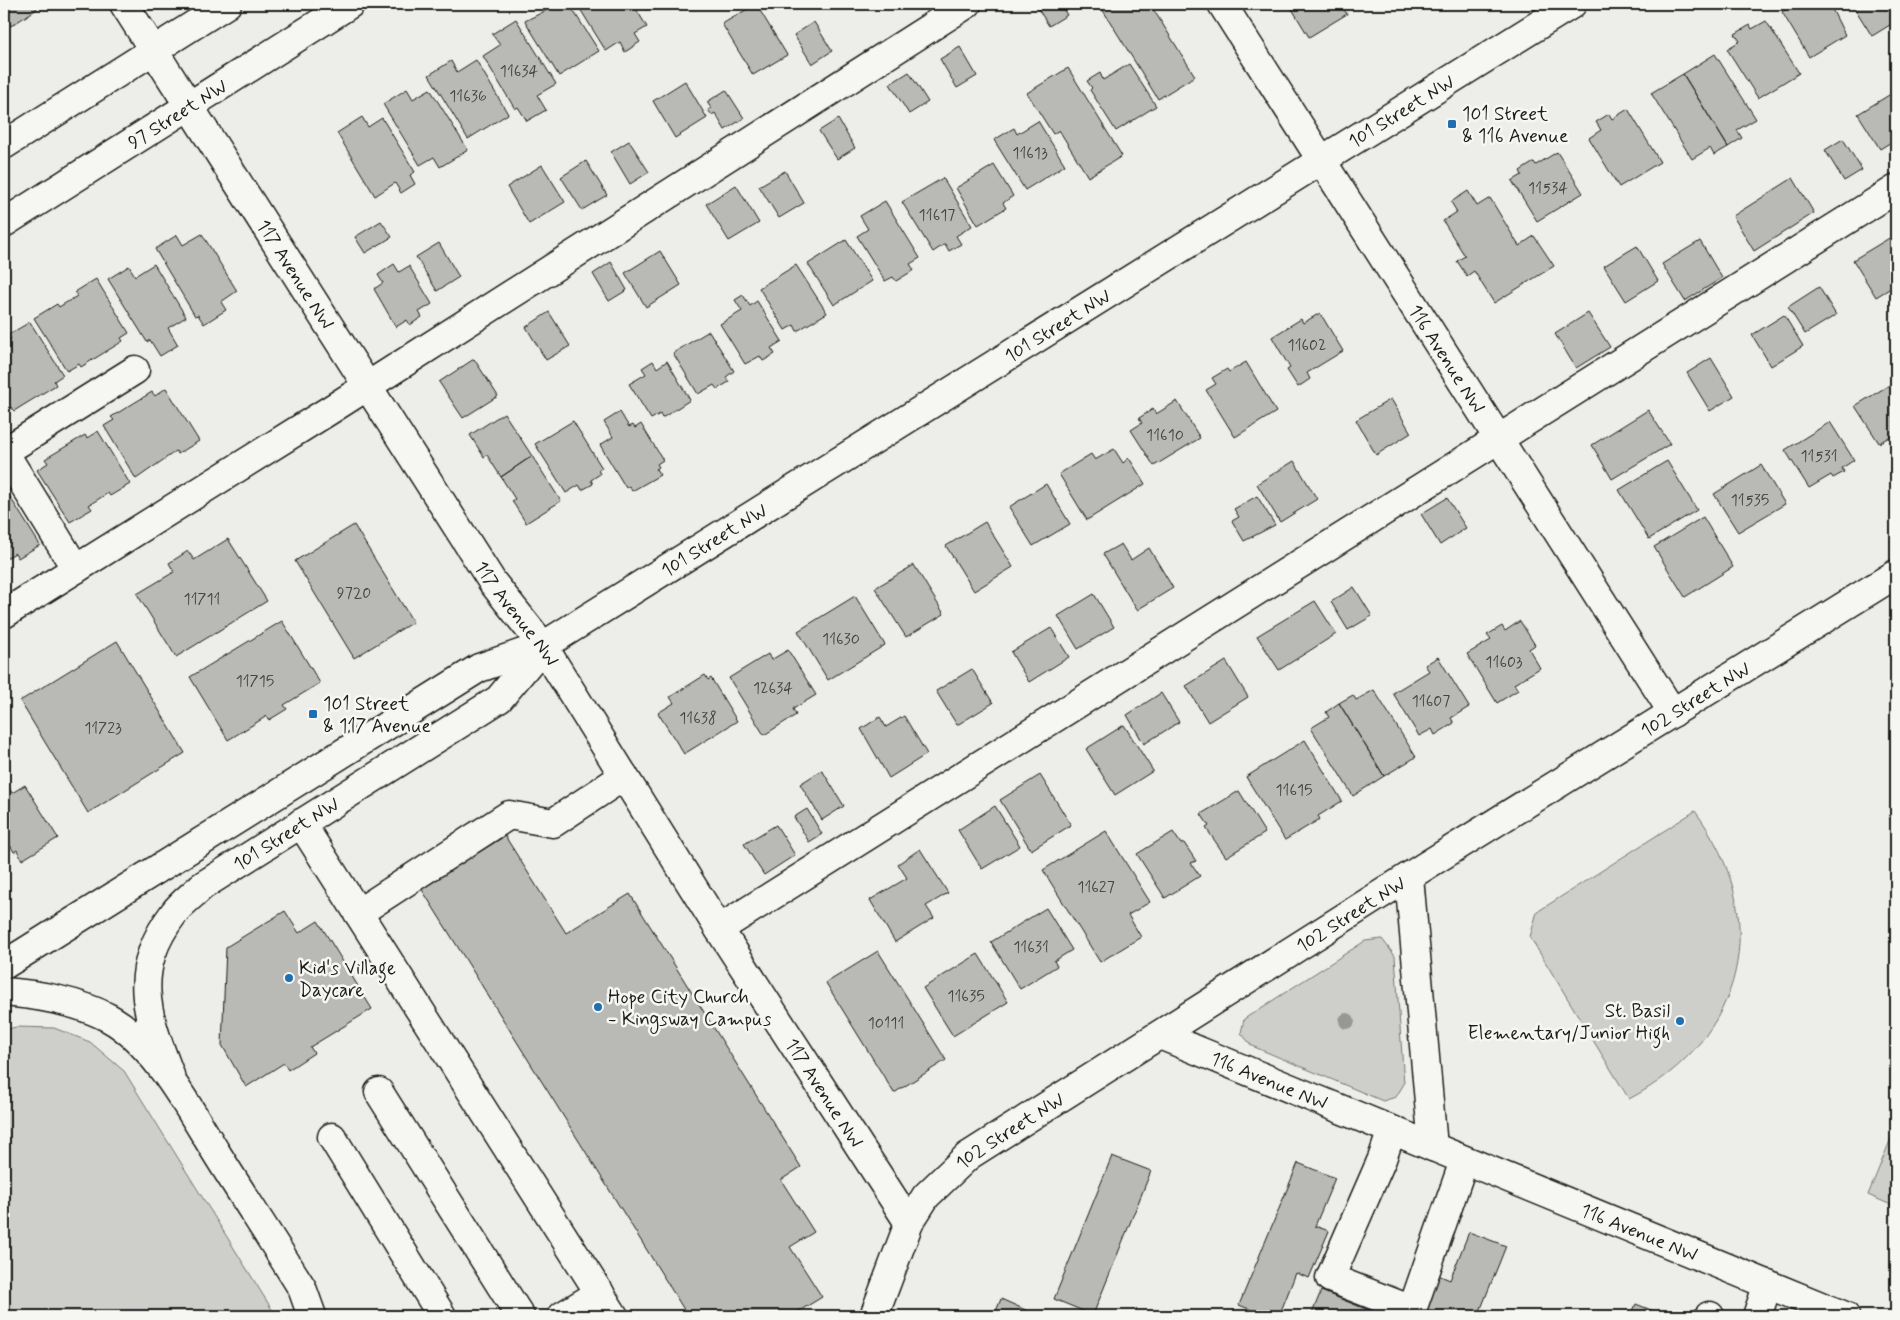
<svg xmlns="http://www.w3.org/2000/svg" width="1900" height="1320" font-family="Mynerve,sans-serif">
<rect width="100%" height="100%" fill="#edede9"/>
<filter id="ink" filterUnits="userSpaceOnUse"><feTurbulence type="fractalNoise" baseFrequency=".02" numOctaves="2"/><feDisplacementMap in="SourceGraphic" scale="10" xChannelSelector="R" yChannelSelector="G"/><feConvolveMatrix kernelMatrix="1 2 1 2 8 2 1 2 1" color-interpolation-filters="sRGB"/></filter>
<g filter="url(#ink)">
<path fill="#cececb" stroke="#757574" d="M 1695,811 C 1773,917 1746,1038 1629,1099 L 1530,937 L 1537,912 Z
M 1382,939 L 1395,956 L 1404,1084 L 1396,1097 L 1383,1101 L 1252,1046 L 1241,1033 L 1244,1019 L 1365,941 Z
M 16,1027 L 54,1028 L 90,1042 L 124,1071 L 276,1316 L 4,1316 L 4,1030 Z
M 1896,1126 L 1896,1207 L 1868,1195 Z"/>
<path fill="#b9b9b6" stroke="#1c1c1c" d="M 4,4 L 33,4 L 37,9 L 11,26 L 4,16 Z
M 559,4 L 569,4 L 599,51 L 559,76 L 525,21 Z
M 577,4 L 633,4 L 647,27 L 635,34 L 640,42 L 625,52 L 620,42 L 606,51 Z
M 642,4 L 656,4 L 646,10 Z
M 756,4 L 787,55 L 753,75 L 722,24 Z
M 1035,4 L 1060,4 L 1067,15 L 1049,26 Z
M 1099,4 L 1150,4 L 1195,76 L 1158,99 Z
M 1289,4 L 1340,4 L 1347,14 L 1309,37 Z
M 1795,4 L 1830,5 L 1845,35 L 1809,57 L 1782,12 Z
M 1852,4 L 1896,4 L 1896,31 L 1890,25 L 1872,36 Z
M 516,19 L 556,84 L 537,95 L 546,110 L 527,121 L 518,107 L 515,109 L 483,56 L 500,45 L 492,34 Z
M 1766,21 L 1799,73 L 1758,98 L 1727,49 L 1740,41 L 1735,34 L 1750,25 L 1752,29 Z
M 814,22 L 832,51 L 812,64 L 794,35 Z
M 960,47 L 977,76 L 957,88 L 940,59 Z
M 1715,54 L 1756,119 L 1737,130 L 1742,138 L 1728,147 L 1683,74 Z
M 476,60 L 508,114 L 468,139 L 429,75 L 451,61 L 457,72 Z
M 1129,64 L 1156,106 L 1116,131 L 1090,90 L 1092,88 L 1087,81 L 1100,73 L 1103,80 Z
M 1068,68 L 1122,156 L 1088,177 L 1059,130 L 1053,134 L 1027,93 Z
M 909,72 L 928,102 L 909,114 L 890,84 Z
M 1683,74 L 1728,147 L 1714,155 L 1710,148 L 1692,159 L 1651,93 Z
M 685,81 L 707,118 L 675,138 L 653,101 Z
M 407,89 L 413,99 L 430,89 L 468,150 L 440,167 L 434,157 L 420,165 L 383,104 Z
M 726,90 L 744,118 L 725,130 L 715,113 L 712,115 L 708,110 L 711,108 L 707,102 Z
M 1894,92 L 1896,96 L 1896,139 L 1880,149 L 1858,114 Z
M 1628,109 L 1660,162 L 1619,187 L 1589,138 L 1601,130 L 1596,122 L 1609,114 L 1612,119 Z
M 362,117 L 368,127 L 382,118 L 415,172 L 410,175 L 415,184 L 401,193 L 395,183 L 375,196 L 337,133 Z
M 838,119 L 855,148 L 837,159 L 819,131 Z
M 1038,121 L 1065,165 L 1025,190 L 994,140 L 1014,128 L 1017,134 Z
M 1843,139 L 1862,170 L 1844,181 L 1825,150 Z
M 629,141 L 649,172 L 630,184 L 611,152 Z
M 1557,152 L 1583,193 L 1537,221 L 1512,181 L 1522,175 L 1520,171 L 1534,162 L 1536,165 Z
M 586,161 L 607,195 L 582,210 L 561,177 Z
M 542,165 L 565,202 L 529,224 L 507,187 Z
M 994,165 L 1013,196 L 1003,203 L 1006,208 L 978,225 L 956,188 Z
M 785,171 L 804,203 L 779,218 L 759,186 Z
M 943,178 L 972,226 L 956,236 L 961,244 L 949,251 L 945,244 L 933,252 L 902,202 Z
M 1793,178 L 1814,213 L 1754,251 L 1733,216 Z
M 736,185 L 759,223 L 729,241 L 706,204 Z
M 1468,191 L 1477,206 L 1490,198 L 1519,246 L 1534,236 L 1554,266 L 1494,303 L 1474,271 L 1467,276 L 1457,261 L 1465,256 L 1443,221 L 1457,212 L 1451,202 Z
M 885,201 L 920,258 L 910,264 L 914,270 L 896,281 L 893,277 L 885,281 L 857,236 L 868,229 L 860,216 Z
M 381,221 L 392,237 L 365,253 L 355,237 Z
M 202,234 L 237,291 L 221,302 L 226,310 L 204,324 L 198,315 L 195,316 L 155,249 L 177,235 L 183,245 Z
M 1891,237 L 1896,246 L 1896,285 L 1876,297 L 1853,260 Z
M 846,240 L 872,281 L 834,305 L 808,264 Z
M 1700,241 L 1722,278 L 1685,301 L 1662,264 Z
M 439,243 L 459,277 L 437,291 L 416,257 Z
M 1637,246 L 1658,281 L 1626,301 L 1604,266 Z
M 660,251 L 681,285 L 646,307 L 625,273 Z
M 611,262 L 627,290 L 609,301 L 593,274 Z
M 154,264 L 186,317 L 168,328 L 178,345 L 160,356 L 150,340 L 147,342 L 108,279 L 129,266 L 135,276 Z
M 394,264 L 399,272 L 409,266 L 432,304 L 419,312 L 422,317 L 410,325 L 407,320 L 396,327 L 374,289 L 383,283 L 378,275 Z
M 796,265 L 827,313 L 797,331 L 794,325 L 785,330 L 759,288 Z
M 96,279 L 129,333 L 121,338 L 123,341 L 81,367 L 79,364 L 67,371 L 34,318 L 57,304 L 59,307 L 77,296 L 75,292 Z
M 1819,287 L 1836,315 L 1805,334 L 1788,307 Z
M 743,295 L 750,306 L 757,301 L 782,341 L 771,348 L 775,354 L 763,361 L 760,356 L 745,364 L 720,324 L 742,311 L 735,300 Z
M 549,312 L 570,346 L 546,360 L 526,327 Z
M 1320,313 L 1343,351 L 1307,373 L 1310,379 L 1298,387 L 1287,370 L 1290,368 L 1272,337 L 1301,319 L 1303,323 Z
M 1588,313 L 1610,347 L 1576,368 L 1555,334 Z
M 1784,315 L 1803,346 L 1771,366 L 1752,335 Z
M 30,322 L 63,375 L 54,381 L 56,385 L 14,411 L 11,407 L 4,411 L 4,343 L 11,339 L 8,335 Z
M 709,331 L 734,371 L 726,377 L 729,382 L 717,389 L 714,385 L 698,394 L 673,353 Z
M 1711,358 L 1734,396 L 1710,411 L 1687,373 Z
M 474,359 L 498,396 L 463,418 L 439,382 Z
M 653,361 L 657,368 L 667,361 L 690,400 L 662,418 L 660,414 L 651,419 L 629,384 L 646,374 L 642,368 Z
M 1246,362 L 1276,412 L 1235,437 L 1206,390 L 1216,384 L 1212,378 L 1227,369 L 1229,372 Z
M 1896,381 L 1896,433 L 1879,443 L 1855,406 Z
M 166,388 L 199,441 L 178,454 L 176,451 L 136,479 L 104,426 L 114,420 L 111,417 L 152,392 L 155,396 Z
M 1391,399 L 1411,433 L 1376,455 L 1356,420 Z
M 1177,401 L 1200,438 L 1154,466 L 1131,430 L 1142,423 L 1139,418 L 1153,409 L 1156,414 Z
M 1648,410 L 1670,444 L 1612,479 L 1592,445 Z
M 620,412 L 629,427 L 633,425 L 635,428 L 641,424 L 663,460 L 657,464 L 659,467 L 656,469 L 660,475 L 632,491 L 629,486 L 626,488 L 600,445 L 613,437 L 604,422 Z
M 504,413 L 532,456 L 501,477 L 487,455 L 484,457 L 470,435 Z
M 573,421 L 602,468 L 598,470 L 600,474 L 591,480 L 593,484 L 582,490 L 579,485 L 566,493 L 535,444 Z
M 1830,422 L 1854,460 L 1842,468 L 1844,472 L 1833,478 L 1831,475 L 1809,488 L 1785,450 Z
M 98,431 L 130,484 L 110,496 L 108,493 L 89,505 L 92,509 L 70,522 L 37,470 L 48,463 L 45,459 L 85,435 L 87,438 Z
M 1114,449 L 1123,463 L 1129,458 L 1145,484 L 1087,520 L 1059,474 L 1091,454 L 1095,460 Z
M 532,456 L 561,501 L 526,523 L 512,501 L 515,499 L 501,477 Z
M 1294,461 L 1317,499 L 1280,522 L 1257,484 Z
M 1667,461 L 1697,510 L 1649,539 L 1619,490 Z
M 1761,465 L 1785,504 L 1738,532 L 1714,494 Z
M 1046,484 L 1070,524 L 1033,546 L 1009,507 Z
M 7,492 L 40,545 L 18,558 L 15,553 L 4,560 L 4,494 Z
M 1257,496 L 1275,525 L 1244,541 L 1232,521 L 1239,517 L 1234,509 Z
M 1447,498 L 1466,528 L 1440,545 L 1421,514 Z
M 1703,517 L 1733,567 L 1685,597 L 1654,547 Z
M 985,522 L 1013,567 L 974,591 L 946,546 Z
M 354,525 L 413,622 L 354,658 L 295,561 Z
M 228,539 L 267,601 L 176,657 L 137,594 L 174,572 L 169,563 L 188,551 L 194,560 Z
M 1121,544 L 1131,560 L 1149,548 L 1173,588 L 1137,610 L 1103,554 Z
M 914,565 L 944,614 L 906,637 L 875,588 Z
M 1354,587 L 1372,616 L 1348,630 L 1331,602 Z
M 1094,594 L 1114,627 L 1078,649 L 1058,616 Z
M 855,596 L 885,645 L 828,680 L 798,631 Z
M 1315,601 L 1336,634 L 1279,670 L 1257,636 Z
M 282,621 L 320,683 L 284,705 L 287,709 L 269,720 L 267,716 L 228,740 L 190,677 Z
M 1520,621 L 1535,645 L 1529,649 L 1540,668 L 1514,684 L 1518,690 L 1497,703 L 1467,654 L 1491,640 L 1487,635 L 1502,626 L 1505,631 Z
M 1051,628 L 1069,657 L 1029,682 L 1011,652 Z
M 117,641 L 185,753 L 88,813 L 20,701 Z
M 788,650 L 816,695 L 793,709 L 796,715 L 764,735 L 729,678 L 768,654 L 771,660 Z
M 1438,657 L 1469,707 L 1451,718 L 1454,723 L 1435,735 L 1432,729 L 1419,736 L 1393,693 L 1429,671 L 1425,665 Z
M 1226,661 L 1248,697 L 1208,722 L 1186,686 Z
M 972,669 L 993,703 L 957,725 L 936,691 Z
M 705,675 L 708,680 L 711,678 L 737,721 L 684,754 L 658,713 L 674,703 L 670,697 Z
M 1374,690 L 1416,757 L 1384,776 L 1339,703 L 1353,695 L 1356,700 Z
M 1161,693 L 1179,722 L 1144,744 L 1127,715 Z
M 1339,703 L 1384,776 L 1353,796 L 1311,728 L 1329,717 L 1326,712 Z
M 904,716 L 927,754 L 889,778 L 861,729 L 880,717 L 886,727 Z
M 1124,725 L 1153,771 L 1115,795 L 1086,749 Z
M 1305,740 L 1342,801 L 1318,816 L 1320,819 L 1285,840 L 1246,777 Z
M 822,770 L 844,806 L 822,820 L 800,784 Z
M 1040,775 L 1071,825 L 1031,850 L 1000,800 Z
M 4,779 L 12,793 L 25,785 L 58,838 L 22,860 L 17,850 L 14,852 L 4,835 Z
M 1239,791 L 1265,833 L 1226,857 L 1206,828 L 1209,826 L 1201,814 Z
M 995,806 L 1020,846 L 982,869 L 958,830 Z
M 807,809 L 822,834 L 809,842 L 794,817 Z
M 776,825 L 795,855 L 764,875 L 744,844 Z
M 1106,831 L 1150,902 L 1128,915 L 1141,937 L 1100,962 L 1043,870 Z
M 1173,832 L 1181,844 L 1184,843 L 1196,861 L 1191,863 L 1200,876 L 1165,898 L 1137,854 Z
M 505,836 L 566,933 L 630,894 L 801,1167 L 781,1180 L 814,1232 L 790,1247 L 822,1297 L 791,1316 L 688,1316 L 421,888 Z
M 920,849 L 948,893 L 926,906 L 934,918 L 895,942 L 870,900 L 907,878 L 898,864 Z
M 1046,908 L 1072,950 L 1054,961 L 1057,966 L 1020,989 L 991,942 Z
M 285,911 L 299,933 L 318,921 L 372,1009 L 310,1047 L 314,1053 L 288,1070 L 284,1063 L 246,1087 L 222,1045 L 226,947 Z
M 878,951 L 946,1060 L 894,1093 L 826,983 Z
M 978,954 L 1008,1002 L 953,1036 L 923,988 Z
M 1112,1156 L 1151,1171 L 1093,1315 L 1054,1299 Z
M 1298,1163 L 1335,1178 L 1315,1226 L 1329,1231 L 1309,1278 L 1296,1273 L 1279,1316 L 1267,1316 L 1239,1305 Z
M 1469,1232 L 1506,1246 L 1478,1316 L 1421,1316 L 1438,1275 L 1450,1280 Z
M 1321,1291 L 1383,1316 L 1311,1316 Z
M 1001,1299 L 1039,1316 L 994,1316 Z
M 1636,1304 L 1666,1316 L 1631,1316 Z"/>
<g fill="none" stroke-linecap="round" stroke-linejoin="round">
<defs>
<g id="minor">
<path id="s1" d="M 124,4 L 493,583 L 543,646 L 719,929 L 909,1223"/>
<path id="s2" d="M 1222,4 L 1673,713"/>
<path d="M 4,452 L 135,370"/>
<path d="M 4,452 L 76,569"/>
<path d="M 4,614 L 330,410 L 967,4"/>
<path d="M 301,823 L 614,1316"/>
<path d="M 1409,877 L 1433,1147"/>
<path d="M 358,913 L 509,815 L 553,823 L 624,776"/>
<path d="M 719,929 L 1896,189"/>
<path id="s3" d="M 4,965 L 479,668 L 543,646 L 1572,4"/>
<path id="s4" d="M 1160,1035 L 1845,1316"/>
<path id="s5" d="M 170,1075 C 146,1013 130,971 174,913 C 181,903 193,895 202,886 L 499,699 L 543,646"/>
<path d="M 379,1092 L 520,1316"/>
<path d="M 1392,1130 L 1382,1159 L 1330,1278 L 1412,1310 L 1464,1161"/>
<path d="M 332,1137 L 442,1316"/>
<path d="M 562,1316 L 600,1293"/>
<path id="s6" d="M 874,1316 L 909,1223 L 926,1196 L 968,1156 L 1427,865 L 1896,574"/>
<path d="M 1709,1316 L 1710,1316"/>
<path d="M 1757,1316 L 1768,1284"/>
</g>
<g id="major">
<path d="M 4,145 L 227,4"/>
<path id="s7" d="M 4,223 L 350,4"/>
<path d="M 4,992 C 40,995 77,1001 109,1018 C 154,1042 191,1112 217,1154 C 245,1199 274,1243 302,1288 L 312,1316"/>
</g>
</defs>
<use href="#minor" stroke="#1c1c1c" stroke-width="31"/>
<use href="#major" stroke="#1c1c1c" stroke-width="31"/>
<use href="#minor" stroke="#f6f6f2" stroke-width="28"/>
<use href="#major" stroke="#f6f6f2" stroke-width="28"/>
</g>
<circle fill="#979795" cx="1347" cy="1021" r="8"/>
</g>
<g fill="#1f6fb2" stroke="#f6f6f2" stroke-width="2">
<rect x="1447" y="119" width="10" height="10" rx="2.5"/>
<rect x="308" y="709" width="10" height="10" rx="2.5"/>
<circle cx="289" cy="978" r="5"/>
<circle cx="598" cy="1007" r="5"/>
<circle cx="1680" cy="1021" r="5"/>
</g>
<g text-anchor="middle" stroke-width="5" stroke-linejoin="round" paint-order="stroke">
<g font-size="16" fill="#434342">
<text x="519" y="76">11634</text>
<text x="468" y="101">11636</text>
<text x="1030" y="158">11613</text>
<text x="1548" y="193">11534</text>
<text x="937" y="220">11617</text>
<text x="1307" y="350">11602</text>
<text x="1165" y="440">11610</text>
<text x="1819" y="461">11531</text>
<text x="1750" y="505">11535</text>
<text x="354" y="598">9720</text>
<text x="202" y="604">11711</text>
<text x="841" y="644">11630</text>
<text x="1504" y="667">11603</text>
<text x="255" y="686">11715</text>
<text x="773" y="693">12634</text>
<text x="1431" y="706">11607</text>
<text x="698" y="723">11638</text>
<text x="103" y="733">11723</text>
<text x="1294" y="795">11615</text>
<text x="1096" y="892">11627</text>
<text x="1031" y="952">11631</text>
<text x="966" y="1001">11635</text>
<text x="886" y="1028">10111</text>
</g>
<g font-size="19" fill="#1c1c1c" stroke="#f6f6f2">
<text dy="7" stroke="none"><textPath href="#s3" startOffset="1639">101 Street NW</textPath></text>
<text dy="7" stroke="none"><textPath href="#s7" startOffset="205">97 Street NW</textPath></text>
<text dy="7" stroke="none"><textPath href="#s1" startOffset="320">117 Avenue NW</textPath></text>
<text dy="7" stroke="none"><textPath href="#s3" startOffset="1234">101 Street NW</textPath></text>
<text dy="7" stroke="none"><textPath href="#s2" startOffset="420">116 Avenue NW</textPath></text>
<text dy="7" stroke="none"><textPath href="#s3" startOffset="829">101 Street NW</textPath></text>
<text dy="7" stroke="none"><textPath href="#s1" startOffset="725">117 Avenue NW</textPath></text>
<text dy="7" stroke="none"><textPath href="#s6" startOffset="1048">102 Street NW</textPath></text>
<text dy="7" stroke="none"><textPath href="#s5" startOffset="310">101 Street NW</textPath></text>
<text dy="7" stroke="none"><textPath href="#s6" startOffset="642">102 Street NW</textPath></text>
<text dy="7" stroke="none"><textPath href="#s4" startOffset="118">116 Avenue NW</textPath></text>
<text dy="7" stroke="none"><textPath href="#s1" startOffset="1295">117 Avenue NW</textPath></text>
<text dy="7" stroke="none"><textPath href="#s6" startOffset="238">102 Street NW</textPath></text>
<text dy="7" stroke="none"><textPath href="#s4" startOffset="518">116 Avenue NW</textPath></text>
</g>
<g font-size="19" fill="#1c1c1c" stroke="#f6f6f2" text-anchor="start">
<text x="1462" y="120">101 Street<tspan x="1462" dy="22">&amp; 116 Avenue</tspan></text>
<text x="323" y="710">101 Street<tspan x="323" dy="22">&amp; 117 Avenue</tspan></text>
<text x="299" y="974">Kid's Village<tspan x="299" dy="22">Daycare</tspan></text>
<text x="608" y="1003">Hope City Church<tspan x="608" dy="22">- Kingsway Campus</tspan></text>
<text x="1670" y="1017" text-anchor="end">St. Basil<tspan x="1670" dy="22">Elementary/Junior High</tspan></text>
</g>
</g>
<rect width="1900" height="1320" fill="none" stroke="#f6f6f2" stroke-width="20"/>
<rect x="10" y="10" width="1880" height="1300" fill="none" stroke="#1c1c1c" stroke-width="2" filter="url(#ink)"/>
</svg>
